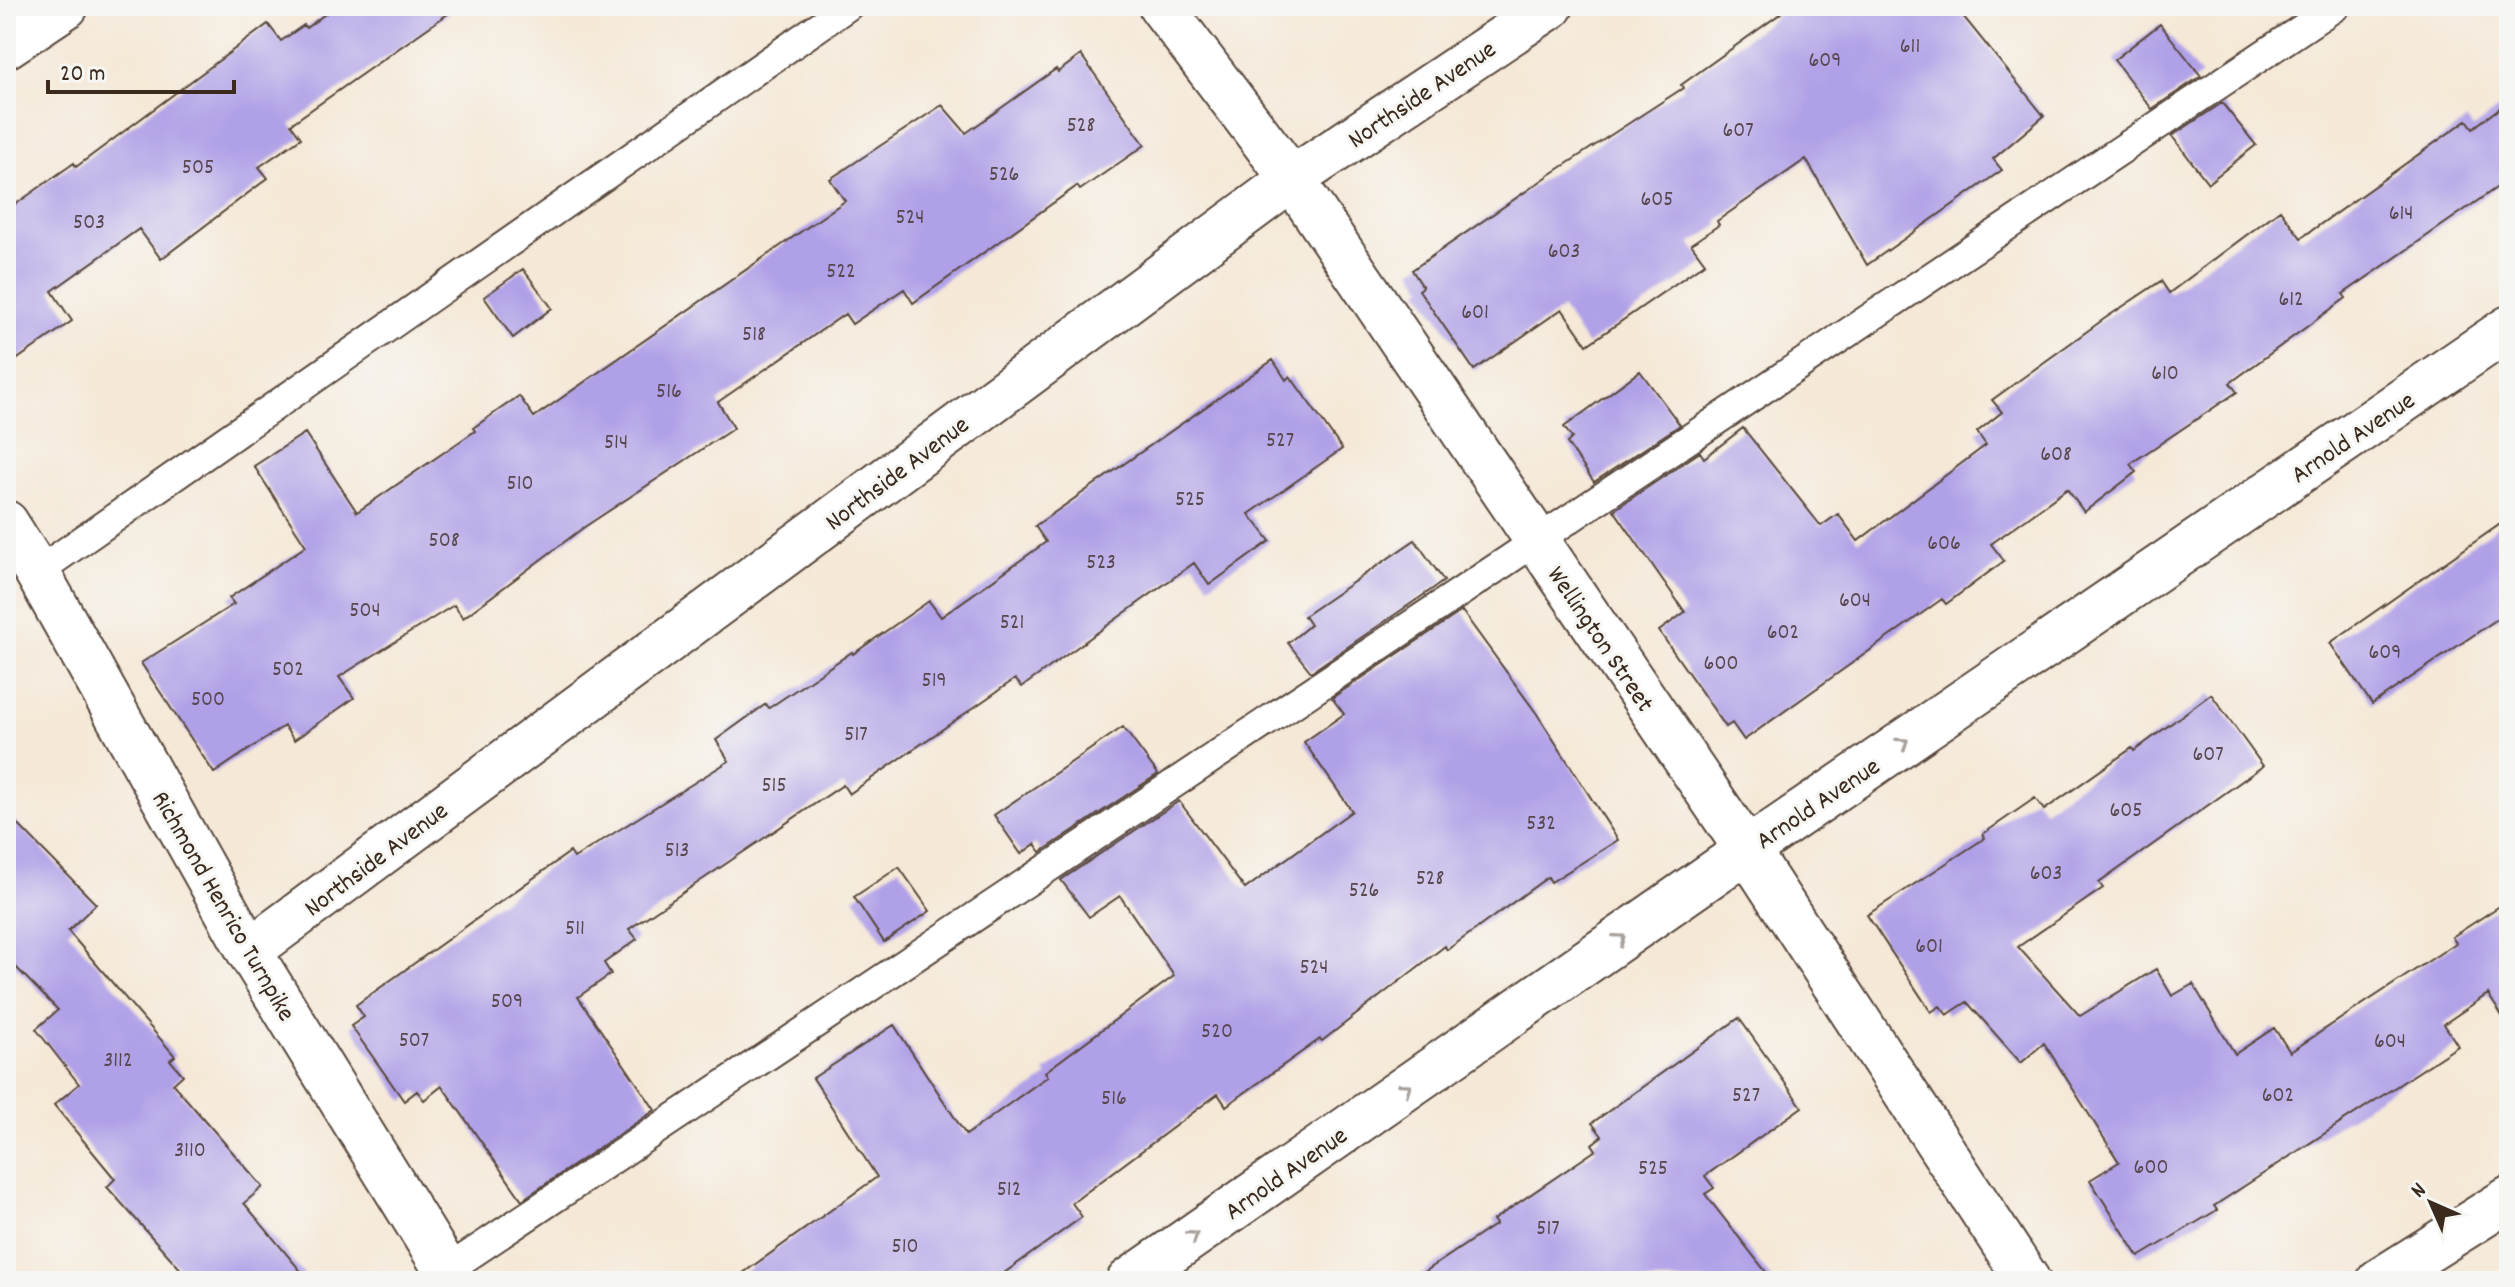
<svg xmlns="http://www.w3.org/2000/svg" width="2515" height="1287" font-family="Dekko,sans-serif">
<rect width="100%" height="100%" fill="#f6f6f2"/>
<filter id="ink" filterUnits="userSpaceOnUse"><feTurbulence type="fractalNoise" baseFrequency=".0125" numOctaves="2"/><feDisplacementMap in="SourceGraphic" scale="16" xChannelSelector="R" yChannelSelector="G"/><feConvolveMatrix kernelMatrix="1 2 1 2 8 2 1 2 1" color-interpolation-filters="sRGB"/></filter>
<filter id="wash" filterUnits="userSpaceOnUse"><feTurbulence type="fractalNoise" baseFrequency=".006" numOctaves="4" result="noise"/><feDisplacementMap in="SourceGraphic" scale="32" xChannelSelector="R" yChannelSelector="G"/><feGaussianBlur stdDeviation="1.8" result="paint"/><feColorMatrix in="noise" values="0 0 0 0 0 0 0 0 0 0 0 0 0 0 0 0 0 1.4 0 .05"/><feComposite in="paint" operator="in"/></filter>
<g filter="url(#wash)">
<rect width="100%" height="100%" fill="#f5e8d7"/>
<g id="blocks">
<path fill="#b0a0e7" d="M 336,6 L 459,6 L 291,124 L 301,138 L 259,167 L 268,178 L 161,259 L 139,229 L 52,291 L 72,321 L 6,367 L 6,211 L 74,163 L 76,167 L 268,24 L 281,41 L 304,25 L 306,28 Z
M 1791,6 L 1955,6 L 2044,116 L 1993,159 L 2002,170 L 1867,265 L 1806,159 L 1717,221 L 1719,225 L 1691,244 L 1705,263 L 1587,345 L 1562,309 L 1474,370 L 1419,290 L 1423,287 L 1412,270 L 1551,174 L 1683,88 L 1681,85 Z
M 2160,24 L 2201,76 L 2152,109 L 2114,60 Z
M 1081,55 L 1145,145 L 1080,190 L 1077,186 L 913,303 L 904,289 L 852,324 L 845,314 L 718,402 L 734,428 L 583,528 L 463,618 L 454,605 L 339,677 L 354,698 L 294,740 L 284,726 L 214,773 L 141,663 L 234,604 L 229,598 L 306,546 L 254,466 L 305,433 L 357,512 L 475,431 L 473,428 L 519,396 L 534,417 L 845,201 L 830,179 L 942,105 L 966,133 L 1056,69 L 1058,72 Z
M 2509,101 L 2509,179 L 2343,294 L 2346,298 L 2230,383 L 2237,392 L 2130,464 L 2136,472 L 2084,512 L 2067,489 L 1991,544 L 2004,561 L 1946,604 L 1942,599 L 1744,740 L 1732,723 L 1726,727 L 1659,631 L 1685,612 L 1614,510 L 1700,452 L 1704,458 L 1743,428 L 1821,526 L 1838,514 L 1858,541 L 1986,445 L 1977,432 L 2002,412 L 1992,400 L 2104,319 L 2161,281 L 2169,293 L 2280,210 L 2301,238 L 2467,120 L 2473,128 Z
M 2222,103 L 2256,145 L 2208,183 L 2172,136 Z
M 523,269 L 552,308 L 513,338 L 484,297 Z
M 1273,360 L 1286,380 L 1290,376 L 1342,449 L 1249,514 L 1270,541 L 1209,585 L 1194,563 L 1022,687 L 1015,679 L 849,794 L 843,785 L 629,929 L 637,939 L 604,963 L 611,974 L 578,997 L 655,1110 L 522,1200 L 442,1086 L 424,1100 L 417,1091 L 404,1101 L 351,1026 L 364,1017 L 356,1005 L 570,852 L 574,858 L 729,761 L 716,740 L 766,704 L 769,708 L 852,652 L 853,654 L 929,601 L 941,617 L 1046,542 L 1035,526 Z
M 1640,371 L 1680,425 L 1594,482 L 1567,443 L 1572,438 L 1564,427 Z
M 2509,518 L 2509,611 L 2372,704 L 2330,643 Z
M 1415,540 L 1444,581 L 1311,672 L 1288,643 L 1310,625 L 1304,616 Z
M 1462,611 L 1537,714 L 1618,840 L 1551,882 L 1548,877 L 1447,950 L 1445,946 L 1322,1041 L 1320,1039 L 1226,1106 L 1218,1094 L 1072,1203 L 1082,1217 L 993,1281 L 732,1281 L 877,1177 L 813,1078 L 894,1025 L 966,1135 L 1048,1076 L 1045,1072 L 1174,976 L 1120,896 L 1089,917 L 1061,880 L 1179,801 L 1245,889 L 1352,811 L 1304,742 L 1344,714 L 1332,698 Z
M 2211,694 L 2263,766 L 2099,883 L 2103,888 L 2018,947 L 2080,1016 L 2156,969 L 2172,996 L 2193,984 L 2235,1054 L 2274,1028 L 2290,1052 L 2456,943 L 2452,937 L 2509,900 L 2509,1027 L 2488,994 L 2444,1024 L 2458,1046 L 2214,1206 L 2217,1210 L 2139,1257 L 2090,1180 L 2119,1162 L 2044,1043 L 2021,1063 L 1967,1002 L 1947,1015 L 1940,1006 L 1931,1012 L 1867,915 L 1985,838 L 1983,834 L 2035,798 L 2044,810 L 2132,748 L 2134,751 Z
M 1123,727 L 1158,774 L 1041,852 L 1035,844 L 1021,854 L 994,815 Z
M 6,812 L 96,904 L 68,931 L 175,1056 L 170,1060 L 183,1075 L 173,1084 L 263,1187 L 244,1203 L 309,1281 L 191,1281 L 107,1187 L 115,1179 L 54,1105 L 79,1084 L 36,1029 L 58,1010 L 6,957 Z
M 899,867 L 930,911 L 884,942 L 854,897 Z
M 1739,1018 L 1802,1107 L 1705,1176 L 1714,1188 L 1705,1194 L 1773,1281 L 1411,1281 L 1496,1224 L 1493,1220 L 1596,1150 L 1592,1144 L 1602,1136 L 1592,1123 Z"/>
</g>
</g>
<g filter="url(#ink)">
<use href="#blocks" fill-opacity="0" stroke="#57463a" stroke-width="2"/>
<g fill="none" stroke-linecap="round" stroke-linejoin="round">
<defs>
<path id="service" d="M 37,572 L 848,6
M 447,1270 L 2336,6"/>
<path id="minor" d="M 1161,6 L 1292,179 L 1747,850 L 2028,1281
M 6,46 L 66,6
M 249,951 L 1292,179 L 1551,6
M 1129,1281 L 1747,850 L 2509,328
M 2379,1281 L 2509,1199"/>
<path id="tertiary" d="M 6,523 L 37,572 L 249,951 L 453,1281"/>
</defs>
<use href="#service" stroke="#57463a" stroke-width="32"/>
<use href="#minor" stroke="#57463a" stroke-width="48"/>
<use href="#tertiary" stroke="#57463a" stroke-width="48"/>
<use href="#service" stroke="#fff" stroke-width="28"/>
<use href="#minor" stroke="#fff" stroke-width="44"/>
<use href="#tertiary" stroke="#fff" stroke-width="44"/>
</g>
<defs><path id="oneway-chevron" d="M-2-3.5L2.5 0L-2 3.5" fill="none" stroke-width="1.6" stroke-linecap="round" stroke-linejoin="round" transform="scale(2)"/></defs>
<g stroke="#a79f9a">
<use href="#oneway-chevron" transform="translate(1903 743) rotate(-34)"/>
<use href="#oneway-chevron" transform="translate(1620 939) rotate(-35)"/>
<use href="#oneway-chevron" transform="translate(1406 1088) rotate(-35)"/>
<use href="#oneway-chevron" transform="translate(1193 1236) rotate(-35)"/>
</g>
</g>
<g text-anchor="middle" stroke-width="6" stroke-linejoin="round" paint-order="stroke">
<g font-size="22" fill="#584850">
<text x="1910" y="52">611</text>
<text x="1825" y="66">609</text>
<text x="1081" y="131">528</text>
<text x="1738" y="136">607</text>
<text x="198" y="173">505</text>
<text x="1004" y="180">526</text>
<text x="1657" y="205">605</text>
<text x="2401" y="219">614</text>
<text x="910" y="223">524</text>
<text x="89" y="228">503</text>
<text x="1564" y="257">603</text>
<text x="841" y="277">522</text>
<text x="2291" y="305">612</text>
<text x="1475" y="318">601</text>
<text x="754" y="340">518</text>
<text x="2165" y="379">610</text>
<text x="669" y="397">516</text>
<text x="1280" y="446">527</text>
<text x="616" y="448">514</text>
<text x="2056" y="460">608</text>
<text x="520" y="489">510</text>
<text x="1190" y="505">525</text>
<text x="444" y="546">508</text>
<text x="1944" y="549">606</text>
<text x="1101" y="568">523</text>
<text x="1855" y="606">604</text>
<text x="365" y="616">504</text>
<text x="1012" y="628">521</text>
<text x="1783" y="638">602</text>
<text x="2385" y="658">609</text>
<text x="1721" y="669">600</text>
<text x="288" y="675">502</text>
<text x="934" y="686">519</text>
<text x="208" y="705">500</text>
<text x="856" y="740">517</text>
<text x="2208" y="760">607</text>
<text x="774" y="791">515</text>
<text x="2126" y="816">605</text>
<text x="1541" y="829">532</text>
<text x="677" y="856">513</text>
<text x="2046" y="879">603</text>
<text x="1430" y="884">528</text>
<text x="1364" y="896">526</text>
<text x="575" y="934">511</text>
<text x="1929" y="952">601</text>
<text x="1314" y="973">524</text>
<text x="507" y="1007">509</text>
<text x="1217" y="1037">520</text>
<text x="414" y="1046">507</text>
<text x="2390" y="1047">604</text>
<text x="118" y="1066">3112</text>
<text x="1746" y="1101">527</text>
<text x="2278" y="1101">602</text>
<text x="1114" y="1104">516</text>
<text x="190" y="1156">3110</text>
<text x="2151" y="1173">600</text>
<text x="1653" y="1174">525</text>
<text x="1009" y="1195">512</text>
<text x="1548" y="1234">517</text>
<text x="905" y="1252">510</text>
</g>
<g font-size="26" fill="#3b2a1e" stroke="#f6f6f2">
<text transform="translate(1421 93) rotate(-34)" y="9">Northside Avenue</text>
<text transform="translate(2352 436) rotate(-34)" y="9">Arnold Avenue</text>
<text transform="translate(896 472) rotate(-37)" y="9">Northside Avenue</text>
<text transform="translate(1602 638) rotate(56)" y="9">Wellington Street</text>
<text transform="translate(1817 802) rotate(-34)" y="9">Arnold Avenue</text>
<text transform="translate(375 858) rotate(-37)" y="9">Northside Avenue</text>
<text transform="translate(225 905) rotate(60)" y="9">Richmond Henrico Turnpike</text>
<text transform="translate(1285 1172) rotate(-35)" y="9">Arnold Avenue</text>
</g>
</g>
<rect width="2515" height="1287" fill="none" stroke="#f6f6f2" stroke-width="32"/>
<g transform="translate(2431 1203) rotate(315)" stroke="#f6f6f2" stroke-width="6" paint-order="stroke">
<path d="M0-6L14 30L0 20L-14 30Z" fill="#3b2a1e"/>
<text y="-12" font-size="22" font-weight="bold" text-anchor="middle" fill="#3b2a1e">N</text>
</g>
<path d="M48 80v12h186v-12" fill="none" stroke="#3b2a1e" stroke-width="4"/>
<text x="60" y="80" font-size="24" fill="#3b2a1e" stroke="#f6f6f2" stroke-width="6" paint-order="stroke">20 m</text>
</svg>
